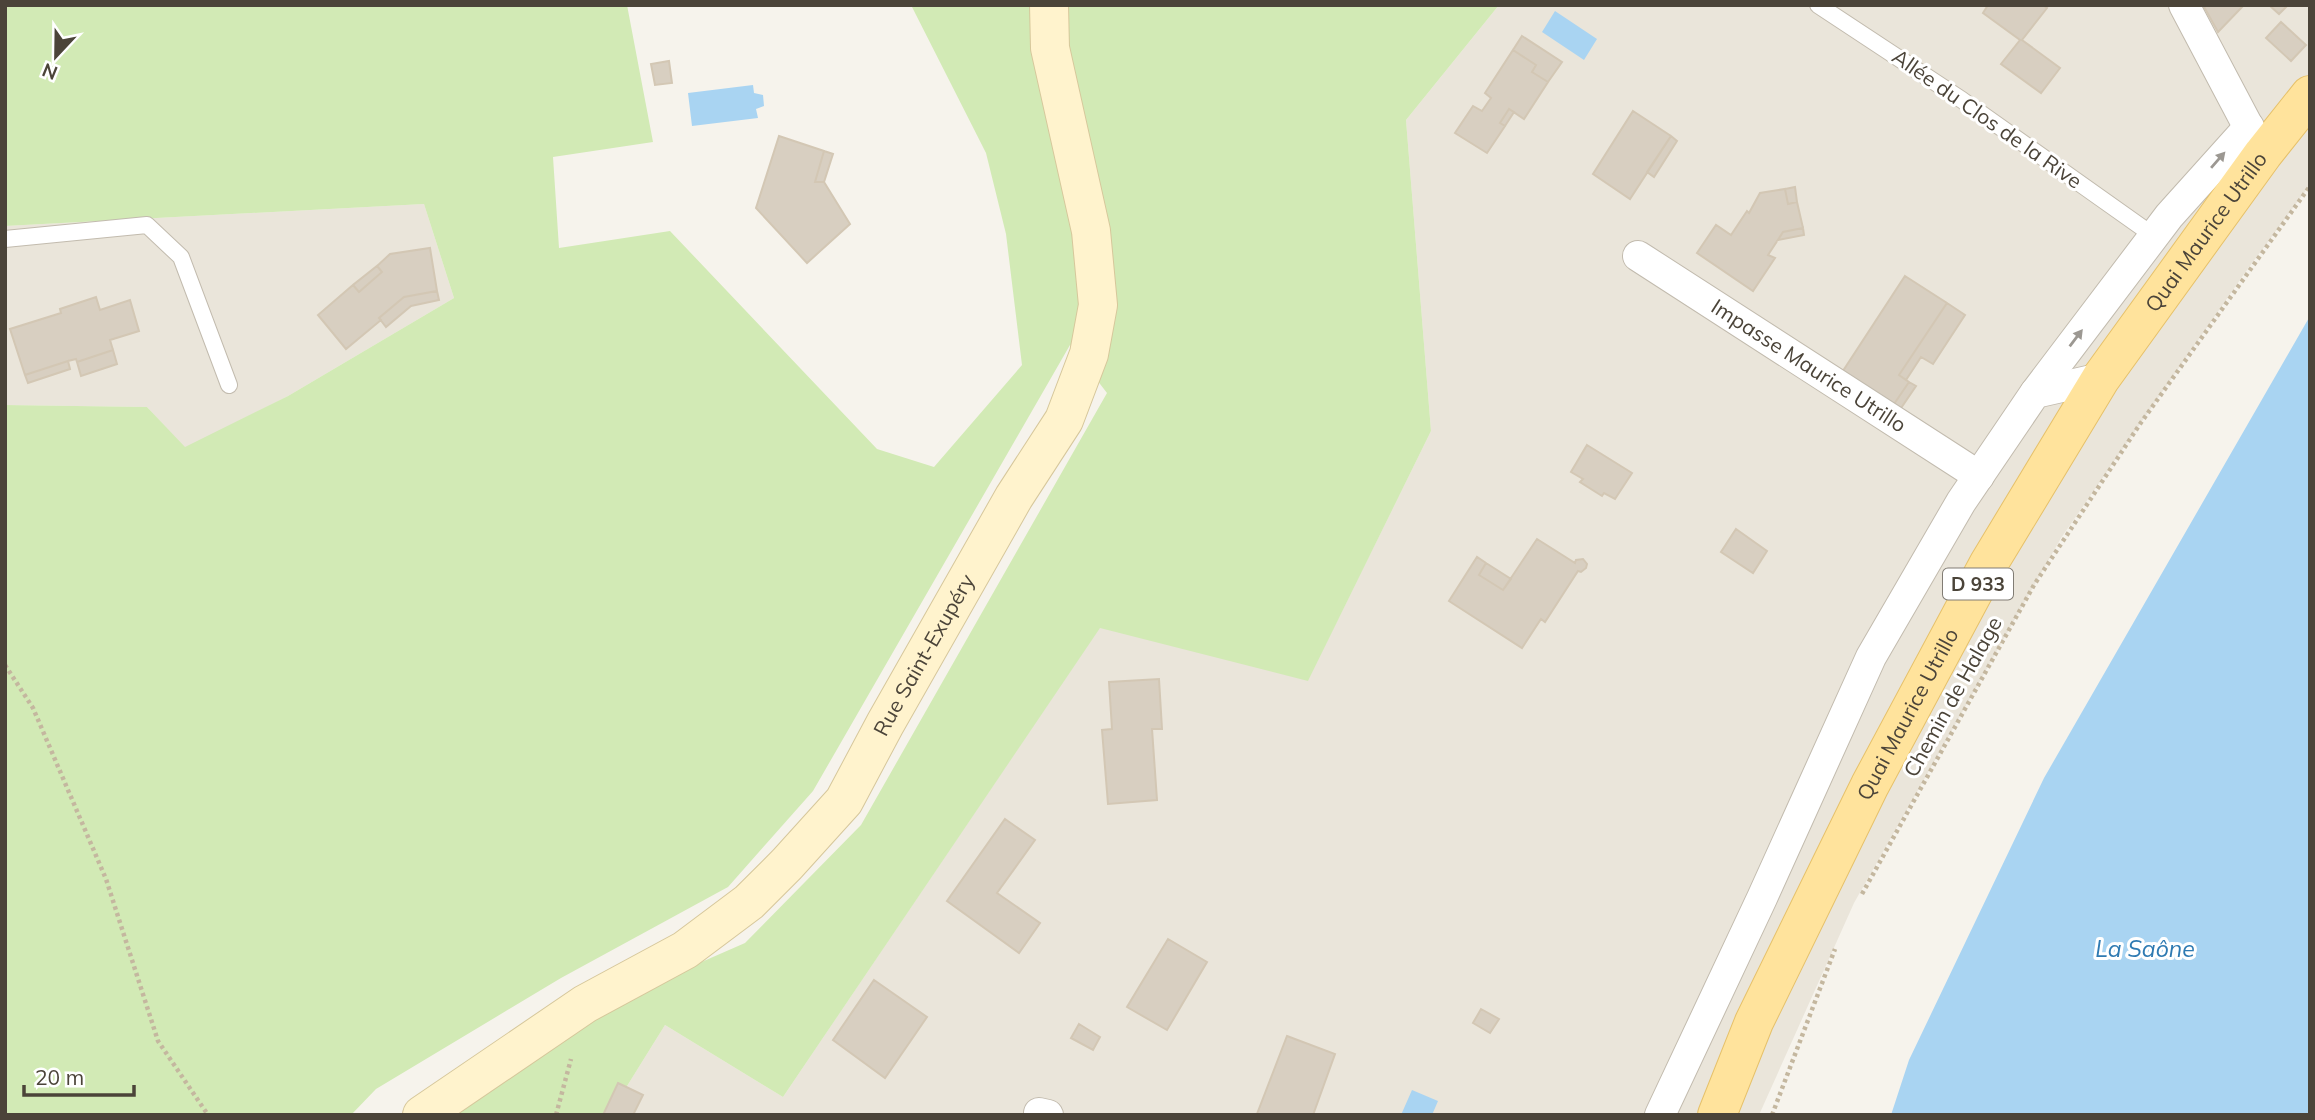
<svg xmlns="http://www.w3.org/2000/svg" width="2315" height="1120" viewBox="0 0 2315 1120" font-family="Mulish,sans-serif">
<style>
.residential{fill:#eae5da}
.green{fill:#d2eab5}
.water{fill:#a9d4f2}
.building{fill:#d8cfc1;stroke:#d3c7b4;stroke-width:2}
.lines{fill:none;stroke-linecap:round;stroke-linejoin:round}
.lane-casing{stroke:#c2bbae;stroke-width:18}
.street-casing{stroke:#c2bbae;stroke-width:32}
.secondary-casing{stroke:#d6c79b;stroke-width:40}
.primary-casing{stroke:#e6c16a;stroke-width:40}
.path{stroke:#c4b79f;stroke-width:4.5;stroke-dasharray:3.5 3.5;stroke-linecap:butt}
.lane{stroke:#fff;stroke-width:16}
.street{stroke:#fff;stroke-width:30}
.secondary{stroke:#fff3cd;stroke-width:38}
.primary{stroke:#ffe39c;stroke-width:38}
.oneway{fill:#9c9892}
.labels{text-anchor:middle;stroke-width:6;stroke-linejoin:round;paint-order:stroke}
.shield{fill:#fff;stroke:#817c74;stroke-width:2}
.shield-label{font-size:19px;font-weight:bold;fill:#4b4439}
.street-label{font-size:21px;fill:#4b4439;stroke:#fff}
.water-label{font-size:23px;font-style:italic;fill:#2e7ab2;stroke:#fff}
</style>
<rect width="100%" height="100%" fill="#f6f3ec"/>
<path class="residential" d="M 1499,5 L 2310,5 L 2310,185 L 2244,274 L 2061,538 L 1854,903 L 1759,1115 L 609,1115 L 665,1025 L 783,1097 L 1100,627 L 1308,680 L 1431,431 L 1406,120 Z
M 424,204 L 454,298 L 288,396 L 185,448 L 147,407 L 5,405 L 5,226 Z"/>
<path class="green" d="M 5,5 L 627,5 L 653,142 L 553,157 L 559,248 L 670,231 L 877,449 L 934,467 L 1022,365 L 1006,234 L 986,153 L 911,5 L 1499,5 L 1406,120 L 1431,431 L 1308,681 L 1100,628 L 783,1097 L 665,1025 L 609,1115 L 428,1115 L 571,1019 L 745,943 L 861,825 L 1107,393 L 1070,345 L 813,791 L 728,887 L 561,978 L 376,1089 L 351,1115 L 5,1115 L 5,405 L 147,407 L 185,447 L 288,396 L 454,298 L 424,204 L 5,226 Z"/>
<path class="water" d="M 1555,11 L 1597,39 L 1584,60 L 1542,32 Z
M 753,85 L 754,93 L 763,95 L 764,106 L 756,109 L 758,118 L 692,126 L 688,93 Z
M 2310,316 L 2310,1115 L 1891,1115 L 1909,1060 L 2044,778 Z
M 1412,1090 L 1438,1101 L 1432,1115 L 1401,1115 Z"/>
<path class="building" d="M 1988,5 L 2043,5 L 2047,8 L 2022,40 L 2060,68 L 2041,93 L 2001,64 L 2020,40 L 1983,13 Z
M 2203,5 L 2244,5 L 2218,32 Z
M 2269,5 L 2288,5 L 2279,14 Z
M 2281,22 L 2306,45 L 2291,61 L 2266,38 Z
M 1522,36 L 1562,62 L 1548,82 L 1532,72 L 1536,65 L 1513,50 Z
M 1513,50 L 1536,65 L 1532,72 L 1548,82 L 1524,119 L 1509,109 L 1500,123 L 1505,126 L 1487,153 L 1455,133 L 1473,106 L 1482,111 L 1491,98 L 1485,93 Z
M 669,61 L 672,83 L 655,85 L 651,64 Z
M 1509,109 L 1514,112 L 1505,126 L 1500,123 Z
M 1633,111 L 1671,136 L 1630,199 L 1593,174 Z
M 779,136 L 824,151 L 815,182 L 824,182 L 850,224 L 807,263 L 756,208 Z
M 1671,136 L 1677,141 L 1654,177 L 1647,172 Z
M 824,151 L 833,154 L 824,182 L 815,182 Z
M 1795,187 L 1797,202 L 1788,204 L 1785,189 Z
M 1785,189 L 1788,204 L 1797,202 L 1803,228 L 1783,232 L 1768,255 L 1775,258 L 1753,291 L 1697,253 L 1716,225 L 1731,235 L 1747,211 L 1749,213 L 1760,193 Z
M 1803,228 L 1804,235 L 1778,240 L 1783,232 Z
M 430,248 L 437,291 L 404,297 L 379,318 L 381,320 L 346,349 L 318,315 L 353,285 L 359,292 L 382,272 L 377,266 L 390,254 Z
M 377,266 L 382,272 L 359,292 L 353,285 Z
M 1905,276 L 1947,303 L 1899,375 L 1909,382 L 1890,410 L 1839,377 Z
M 437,291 L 439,300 L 411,306 L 386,327 L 379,318 L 404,297 Z
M 96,297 L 100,310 L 130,300 L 139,331 L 110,340 L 113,350 L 77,362 L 76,359 L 68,361 L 25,375 L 10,329 L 61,313 L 60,309 Z
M 1947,303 L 1965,315 L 1933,364 L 1921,357 L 1906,380 L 1899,375 Z
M 113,350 L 117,364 L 81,376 L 77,362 Z
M 68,361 L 70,369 L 28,383 L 25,375 Z
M 1909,382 L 1916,386 L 1897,414 L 1890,410 Z
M 1587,445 L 1632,473 L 1615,499 L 1604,493 L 1602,496 L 1580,482 L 1583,479 L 1571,472 Z
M 1736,529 L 1767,551 L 1753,573 L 1721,552 Z
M 1537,539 L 1575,563 L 1576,560 L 1583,559 L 1587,564 L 1586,568 L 1581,572 L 1578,571 L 1545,622 L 1541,619 L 1522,648 L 1449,601 L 1477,557 L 1486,563 L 1479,575 L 1503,590 Z
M 1486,563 L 1511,579 L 1503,590 L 1479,575 Z
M 1159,679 L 1162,729 L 1152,729 L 1157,800 L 1108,804 L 1102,730 L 1112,729 L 1109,682 Z
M 1005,819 L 1035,840 L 997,893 L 1040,923 L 1019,953 L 947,901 Z
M 1168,939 L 1207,962 L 1167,1030 L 1127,1007 Z
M 874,980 L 927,1017 L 885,1078 L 833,1040 Z
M 1481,1009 L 1499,1019 L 1490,1033 L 1473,1023 Z
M 1079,1024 L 1100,1037 L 1093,1050 L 1071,1038 Z
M 1287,1036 L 1335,1054 L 1313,1115 L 1259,1115 L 1257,1114 Z
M 618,1083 L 643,1095 L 633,1115 L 603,1115 Z"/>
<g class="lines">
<g class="lane-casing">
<path id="lane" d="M 1818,5 L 1962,100 L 2154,236
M 5,239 L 147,225 L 181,257 L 229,385"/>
</g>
<g class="street-casing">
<g id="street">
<path d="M 2184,5 L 2258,145"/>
<path id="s1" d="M 1638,256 L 1979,476"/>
<path d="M 2035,393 L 2169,216 L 2249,127"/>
<path d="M 1039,1113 L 1048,1115"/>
<path d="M 1660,1115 L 1762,898 L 1871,657 L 1961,502 L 2035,393 L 2101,378"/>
</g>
</g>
<g class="secondary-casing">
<g id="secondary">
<path id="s2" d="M 422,1115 L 585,1004 L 685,950 L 749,902 L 787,864 L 844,801 L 885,724 L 1014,497 L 1064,420 L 1089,354 L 1098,305 L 1091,231 L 1050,48 L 1049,5"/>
</g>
</g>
<g class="primary-casing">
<g id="primary">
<path id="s3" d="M 1717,1115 L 1754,1022 L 1870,785 L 1989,563 L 2101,378 L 2263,154 L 2310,95"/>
</g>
</g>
<path class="path" d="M 5,665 L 33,708 L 106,879 L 158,1041 L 208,1115
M 1862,894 L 2034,585 L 2140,424 L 2310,186
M 556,1115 L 571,1059
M 1772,1115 L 1835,949"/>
<use href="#lane" class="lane"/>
<use href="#street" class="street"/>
<use href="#secondary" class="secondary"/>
<use href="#primary" class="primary"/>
</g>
<defs><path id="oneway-solid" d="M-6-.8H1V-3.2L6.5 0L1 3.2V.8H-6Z" transform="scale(1.75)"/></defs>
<g class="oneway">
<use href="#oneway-solid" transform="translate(2218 160) rotate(-49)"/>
<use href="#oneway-solid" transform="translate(2076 338) rotate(-53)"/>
</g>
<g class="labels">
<rect class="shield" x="1943" y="568.5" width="70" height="31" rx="5"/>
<g class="shield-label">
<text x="1978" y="591">D 933</text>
</g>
<g class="street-label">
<text transform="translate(1987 119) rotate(35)" y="7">Allée du Clos de la Rive</text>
<text dy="7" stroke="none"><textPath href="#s3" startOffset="1012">Quai Maurice Utrillo</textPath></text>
<text dy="7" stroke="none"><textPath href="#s1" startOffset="203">Impasse Maurice Utrillo</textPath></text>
<text dy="7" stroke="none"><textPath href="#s2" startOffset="696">Rue Saint-Exupéry</textPath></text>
<text transform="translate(1953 697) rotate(-61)" y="7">Chemin de Halage</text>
<text dy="7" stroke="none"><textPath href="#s3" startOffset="444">Quai Maurice Utrillo</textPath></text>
</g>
<g class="water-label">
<text x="2145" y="957">La Saône</text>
</g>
</g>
<rect width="2315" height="1120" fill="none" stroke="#4b4439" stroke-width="14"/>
<g transform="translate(56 56) rotate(202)" stroke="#ffffff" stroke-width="5" paint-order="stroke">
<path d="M0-5L12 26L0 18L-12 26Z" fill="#4b4439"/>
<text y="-10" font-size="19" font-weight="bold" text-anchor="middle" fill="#4b4439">N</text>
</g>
<path d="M24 1085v10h110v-10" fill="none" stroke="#4b4439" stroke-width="3.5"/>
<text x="35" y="1085" font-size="21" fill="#4b4439" stroke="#ffffff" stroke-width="5" paint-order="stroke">20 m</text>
</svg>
